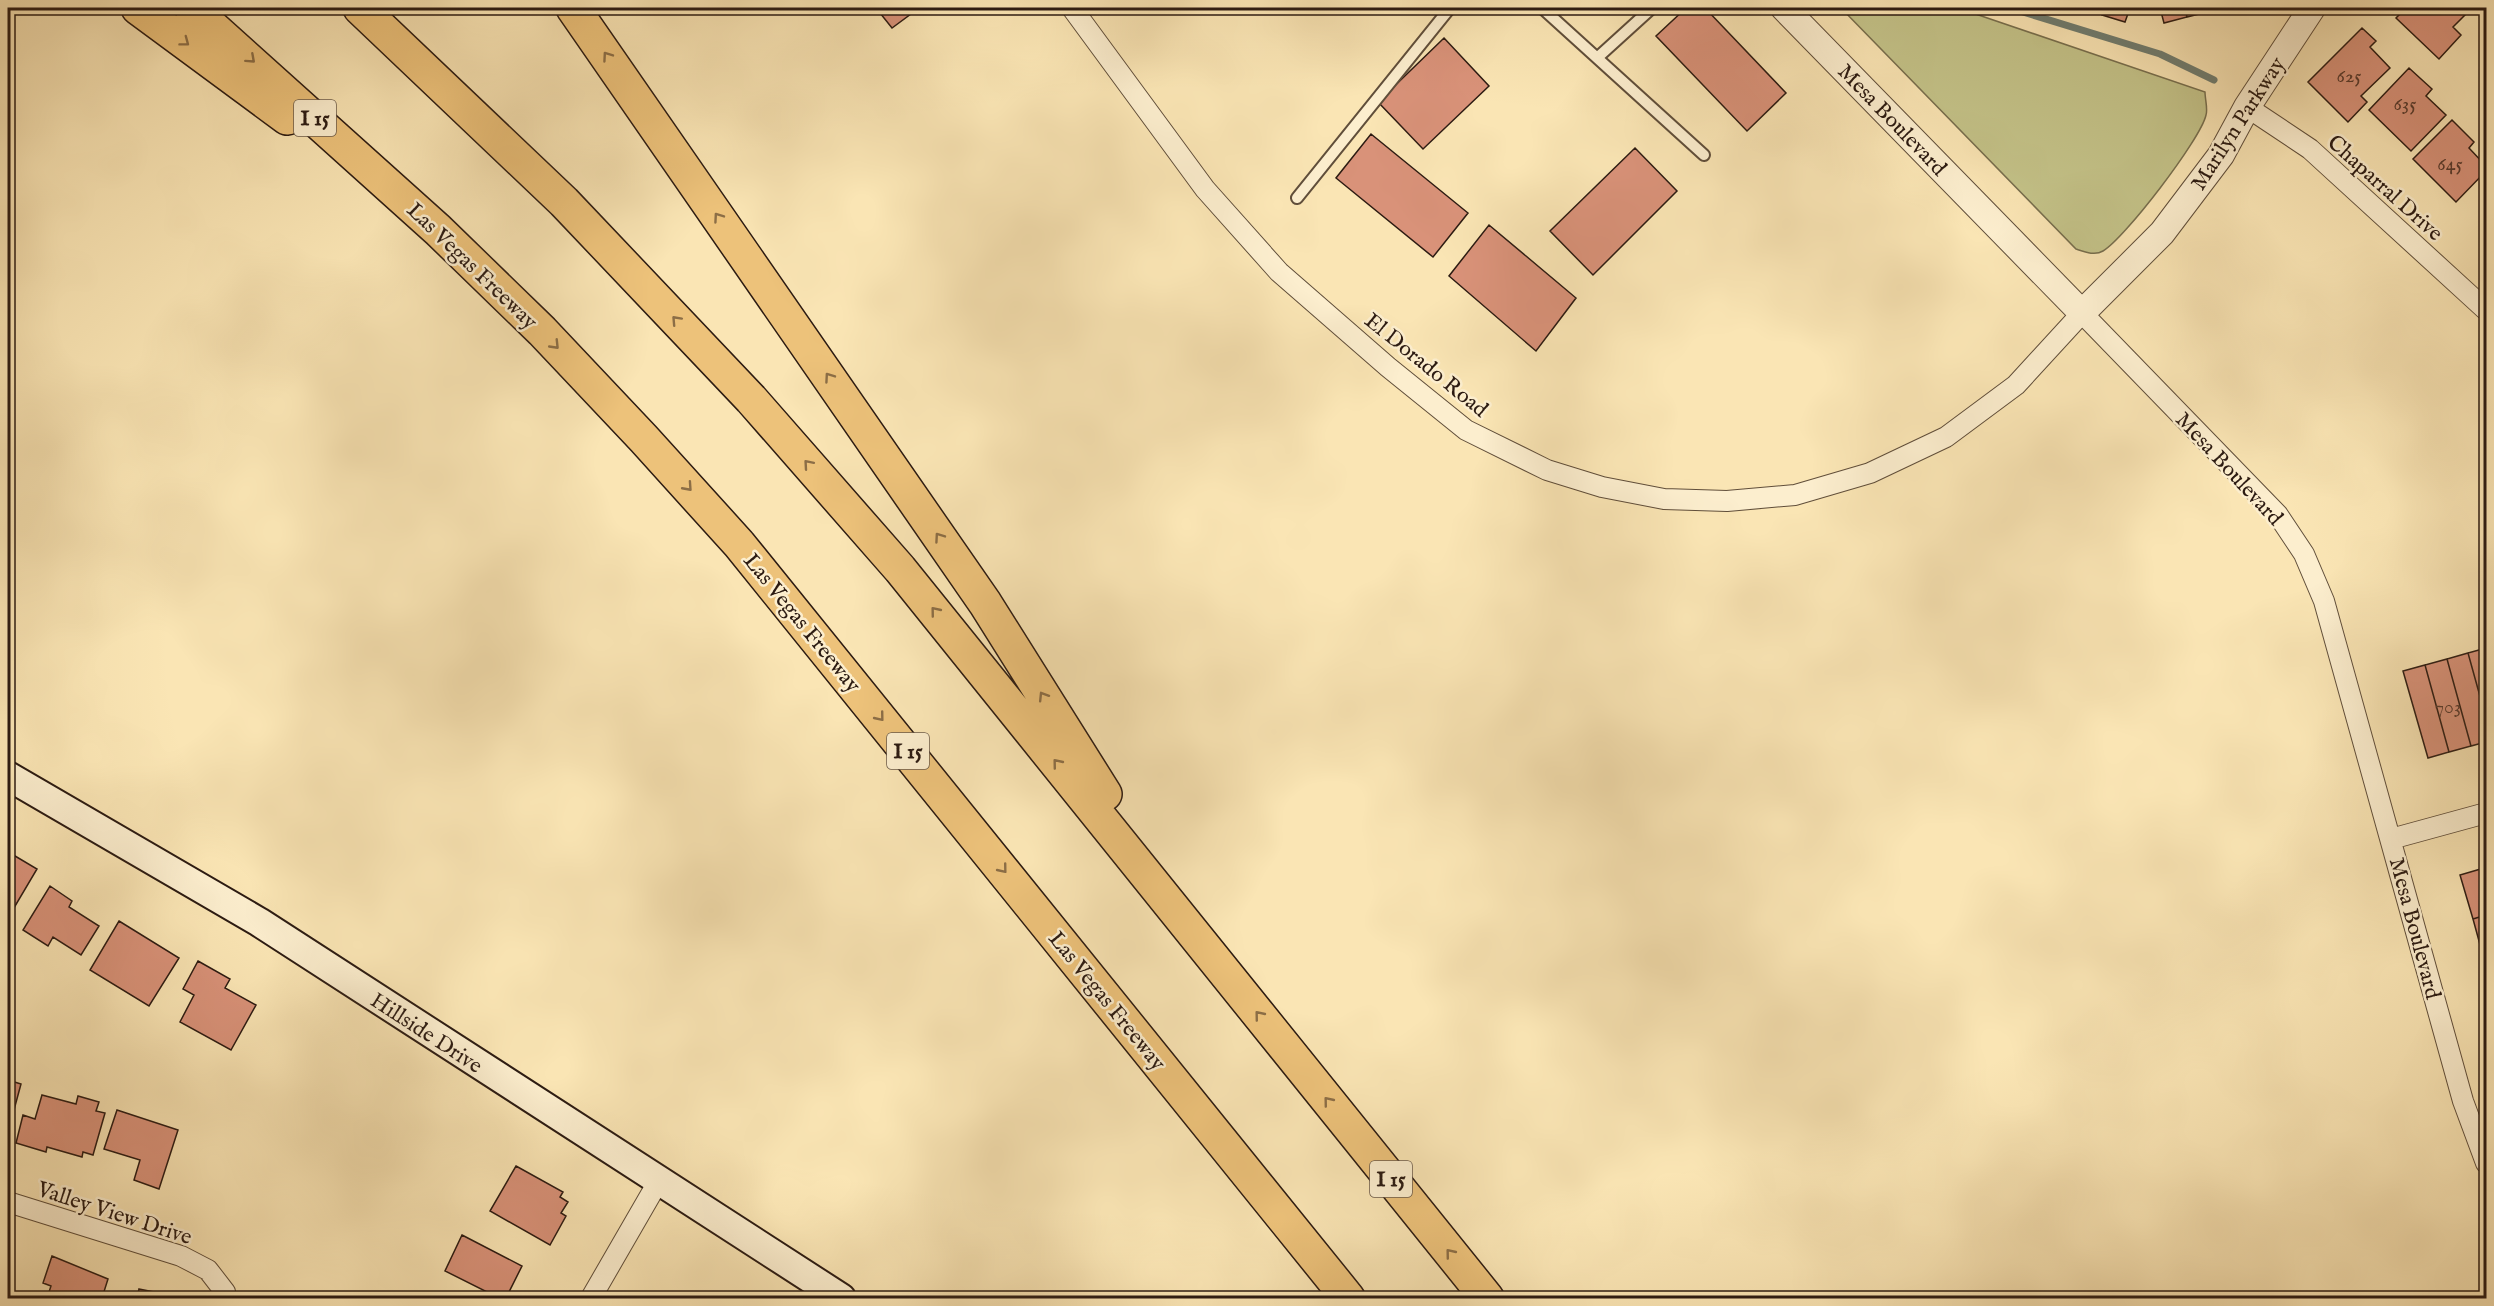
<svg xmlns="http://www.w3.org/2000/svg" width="2494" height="1306" viewBox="0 0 2494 1306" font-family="'IM FELL English',serif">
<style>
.green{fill:#c4c389;stroke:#786f4e;stroke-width:1.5}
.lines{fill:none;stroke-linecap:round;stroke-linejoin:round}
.stream{stroke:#707d70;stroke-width:7}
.building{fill:#d99279;stroke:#2c1b12;stroke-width:1.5}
.service-casing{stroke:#604e3a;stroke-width:14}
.minor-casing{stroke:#604e3a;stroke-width:22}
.tertiary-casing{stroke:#604e3a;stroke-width:28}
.secondary-casing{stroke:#2c1b12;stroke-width:32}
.motorway-casing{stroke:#2c1b12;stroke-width:36}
.service{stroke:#fceece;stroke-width:10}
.minor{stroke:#fceece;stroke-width:20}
.tertiary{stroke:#fceece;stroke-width:26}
.secondary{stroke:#fceece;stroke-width:28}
.motorway{stroke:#edc27a;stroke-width:33}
.oneway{stroke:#8c6e46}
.labels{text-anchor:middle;stroke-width:5;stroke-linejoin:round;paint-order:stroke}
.number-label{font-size:20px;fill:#57392c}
.shield{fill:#fceece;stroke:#6a5a4a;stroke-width:1.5}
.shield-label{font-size:21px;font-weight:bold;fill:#2c1b12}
.street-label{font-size:22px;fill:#2c1b12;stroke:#fceece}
</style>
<rect width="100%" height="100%" fill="#fae5b4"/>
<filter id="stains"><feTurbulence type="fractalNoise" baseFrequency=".00333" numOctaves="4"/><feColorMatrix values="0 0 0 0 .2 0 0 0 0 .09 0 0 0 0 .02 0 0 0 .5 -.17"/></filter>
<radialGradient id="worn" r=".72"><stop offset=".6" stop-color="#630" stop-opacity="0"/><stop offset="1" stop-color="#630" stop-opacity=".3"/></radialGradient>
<path class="green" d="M 1841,8 L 1958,8 L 2205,92 C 2205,99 2208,109 2206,115 C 2201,139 2124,239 2103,251 C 2095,256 2085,252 2076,249 Z"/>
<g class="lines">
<path class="stream" d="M 2010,8 L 2160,54 L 2214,80"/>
</g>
<path class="building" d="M 876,8 L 919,8 L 892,28 Z
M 1686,8 L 1705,8 L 1786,93 L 1747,131 L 1656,36 Z
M 2105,8 L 2130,8 L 2125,22 L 2102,15 Z
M 2160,8 L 2185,8 L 2187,17 L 2164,23 Z
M 2185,8 L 2210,8 L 2211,11 L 2187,17 Z
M 2406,8 L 2472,8 L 2453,27 L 2461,35 L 2439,59 L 2396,18 Z
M 2362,28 L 2376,41 L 2370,47 L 2390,68 L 2361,96 L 2367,102 L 2348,122 L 2308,82 Z
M 1444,38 L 1489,86 L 1423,149 L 1378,102 Z
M 2409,68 L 2432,89 L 2426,96 L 2446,115 L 2411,151 L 2369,110 Z
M 2452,120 L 2474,142 L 2469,148 L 2486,166 L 2486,171 L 2456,202 L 2413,159 Z
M 1371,134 L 1468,213 L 1433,257 L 1336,178 Z
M 1635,148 L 1677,191 L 1593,275 L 1550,231 Z
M 1489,225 L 1576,298 L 1536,351 L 1449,276 Z
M 2486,648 L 2486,718 L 2468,653 Z
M 2468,653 L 2486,718 L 2486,742 L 2471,746 L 2447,659 Z
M 2447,659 L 2471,746 L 2449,752 L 2425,665 Z
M 2425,665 L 2449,752 L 2428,758 L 2403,671 Z
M 10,853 L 37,869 L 8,918 L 8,858 Z
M 2484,868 L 2486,878 L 2486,915 L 2473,919 L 2460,875 Z
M 50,886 L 72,901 L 69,907 L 99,926 L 81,955 L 53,937 L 48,946 L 23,930 Z
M 2486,915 L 2486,963 L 2485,963 L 2473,919 Z
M 119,921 L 179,958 L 149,1006 L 90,970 Z
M 198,961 L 230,979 L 225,988 L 256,1005 L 231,1050 L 180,1022 L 194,995 L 183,989 Z
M 8,1080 L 21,1084 L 8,1132 Z
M 42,1095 L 76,1104 L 78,1096 L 99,1102 L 96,1111 L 105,1113 L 93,1155 L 83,1152 L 82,1157 L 47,1147 L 46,1152 L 16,1143 L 23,1115 L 35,1119 Z
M 117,1110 L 178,1130 L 159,1189 L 134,1180 L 140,1160 L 104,1149 Z
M 516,1166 L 563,1192 L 560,1197 L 568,1202 L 561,1213 L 566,1216 L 550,1245 L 490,1211 Z
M 462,1235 L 522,1266 L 506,1298 L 499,1298 L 445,1271 Z
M 52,1256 L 108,1279 L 102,1298 L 47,1298 L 51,1286 L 43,1283 Z
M 139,1289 L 175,1296 L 175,1298 L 137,1298 Z"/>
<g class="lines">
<g class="service-casing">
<path id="service" d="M 1542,8 L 1704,155
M 1597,58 L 1652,8
M 1297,198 L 1450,8"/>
</g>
<g class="minor-casing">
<path id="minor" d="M 1072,8 L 1205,189 L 1279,272 L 1388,367 L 1466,430 L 1547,470 L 1602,487 L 1664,499 L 1727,501 L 1795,495 L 1870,473 L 1946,437 L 2016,385 L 2082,313 L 2278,515 L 2304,554 L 2324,601 L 2463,1101 L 2486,1163
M 2247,107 L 2310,149 L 2486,310
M 2391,839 L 2486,813
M 8,1202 L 181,1256 L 208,1270 L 225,1292 L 226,1298
M 591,1298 L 658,1182"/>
</g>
<g class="tertiary-casing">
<path id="tertiary" d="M 1784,8 L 2082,313 L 2162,233 L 2221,155 L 2247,107 L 2312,8"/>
</g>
<g class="secondary-casing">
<path id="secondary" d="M 8,776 L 259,922 L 841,1298"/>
</g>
<g class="motorway-casing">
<path id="motorway" d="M 138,8 L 287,118
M 191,8 L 438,230 L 542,331 L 644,439 L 739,544 L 1348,1298
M 360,8 L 564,202 L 751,399 L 900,569 L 1487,1298
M 573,8 L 985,603 L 1105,794"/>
</g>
<use href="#service" class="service"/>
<use href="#minor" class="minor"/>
<use href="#tertiary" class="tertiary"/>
<use href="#secondary" class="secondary"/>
<use href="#motorway" class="motorway"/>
</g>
<defs><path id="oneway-chevron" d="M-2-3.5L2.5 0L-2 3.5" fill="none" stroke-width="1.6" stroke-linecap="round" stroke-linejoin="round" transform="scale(1.5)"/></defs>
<g class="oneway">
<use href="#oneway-chevron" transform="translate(185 42) rotate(37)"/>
<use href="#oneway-chevron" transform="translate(607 56) rotate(-125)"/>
<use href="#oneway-chevron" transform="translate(251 59) rotate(42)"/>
<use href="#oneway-chevron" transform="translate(718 217) rotate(-125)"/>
<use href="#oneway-chevron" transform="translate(676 320) rotate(-133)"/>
<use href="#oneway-chevron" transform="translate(555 345) rotate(46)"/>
<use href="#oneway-chevron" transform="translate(829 377) rotate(-125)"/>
<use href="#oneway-chevron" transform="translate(808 464) rotate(-131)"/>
<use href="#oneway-chevron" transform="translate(688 487) rotate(48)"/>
<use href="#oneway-chevron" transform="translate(939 537) rotate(-125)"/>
<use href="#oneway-chevron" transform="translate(935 611) rotate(-129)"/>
<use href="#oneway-chevron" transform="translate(1043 696) rotate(-122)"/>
<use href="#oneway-chevron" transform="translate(880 717) rotate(51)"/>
<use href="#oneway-chevron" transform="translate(1057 763) rotate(-129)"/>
<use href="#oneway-chevron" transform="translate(1003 869) rotate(51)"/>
<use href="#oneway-chevron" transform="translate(1259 1015) rotate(-129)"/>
<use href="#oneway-chevron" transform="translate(1328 1101) rotate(-129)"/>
<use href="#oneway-chevron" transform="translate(1450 1253) rotate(-129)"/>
</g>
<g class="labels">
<g class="number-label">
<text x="2349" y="82">625</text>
<text x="2405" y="110">635</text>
<text x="2450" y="170">645</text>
<text x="2448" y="713">703</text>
</g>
<g class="shield">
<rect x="294" y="100" width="42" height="36" rx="4.5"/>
<rect x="887" y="733" width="42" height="36" rx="4.5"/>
<rect x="1370" y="1161" width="42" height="36" rx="4.5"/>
</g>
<g class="shield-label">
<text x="315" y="125">I 15</text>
<text x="908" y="758">I 15</text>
<text x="1391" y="1186">I 15</text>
</g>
<g class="street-label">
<text transform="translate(1893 119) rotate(46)" y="8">Mesa Boulevard</text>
<text transform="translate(2237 123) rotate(-57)" y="8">Marilyn Parkway</text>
<text transform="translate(2386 187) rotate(42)" y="8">Chaparral Drive</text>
<text transform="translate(473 265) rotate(44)" y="8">Las Vegas Freeway</text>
<text transform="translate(1427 364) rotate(39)" y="8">El Dorado Road</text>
<text transform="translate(2230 468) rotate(47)" y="8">Mesa Boulevard</text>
<text transform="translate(803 622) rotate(51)" y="8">Las Vegas Freeway</text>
<text transform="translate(2416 928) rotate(75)" y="8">Mesa Boulevard</text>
<text transform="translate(1108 1000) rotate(51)" y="8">Las Vegas Freeway</text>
<text transform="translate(427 1032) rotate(33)" y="8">Hillside Drive</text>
<text transform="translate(115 1212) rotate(18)" y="8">Valley View Drive</text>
</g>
</g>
<rect width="2494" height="1306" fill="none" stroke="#fae5b4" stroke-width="30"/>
<rect x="9" y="9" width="2476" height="1288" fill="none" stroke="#2c1b12" stroke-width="3"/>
<rect x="15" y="15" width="2464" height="1276" fill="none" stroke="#2c1b12" stroke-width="1.5"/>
<rect width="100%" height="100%" filter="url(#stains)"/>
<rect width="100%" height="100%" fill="url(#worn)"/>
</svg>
